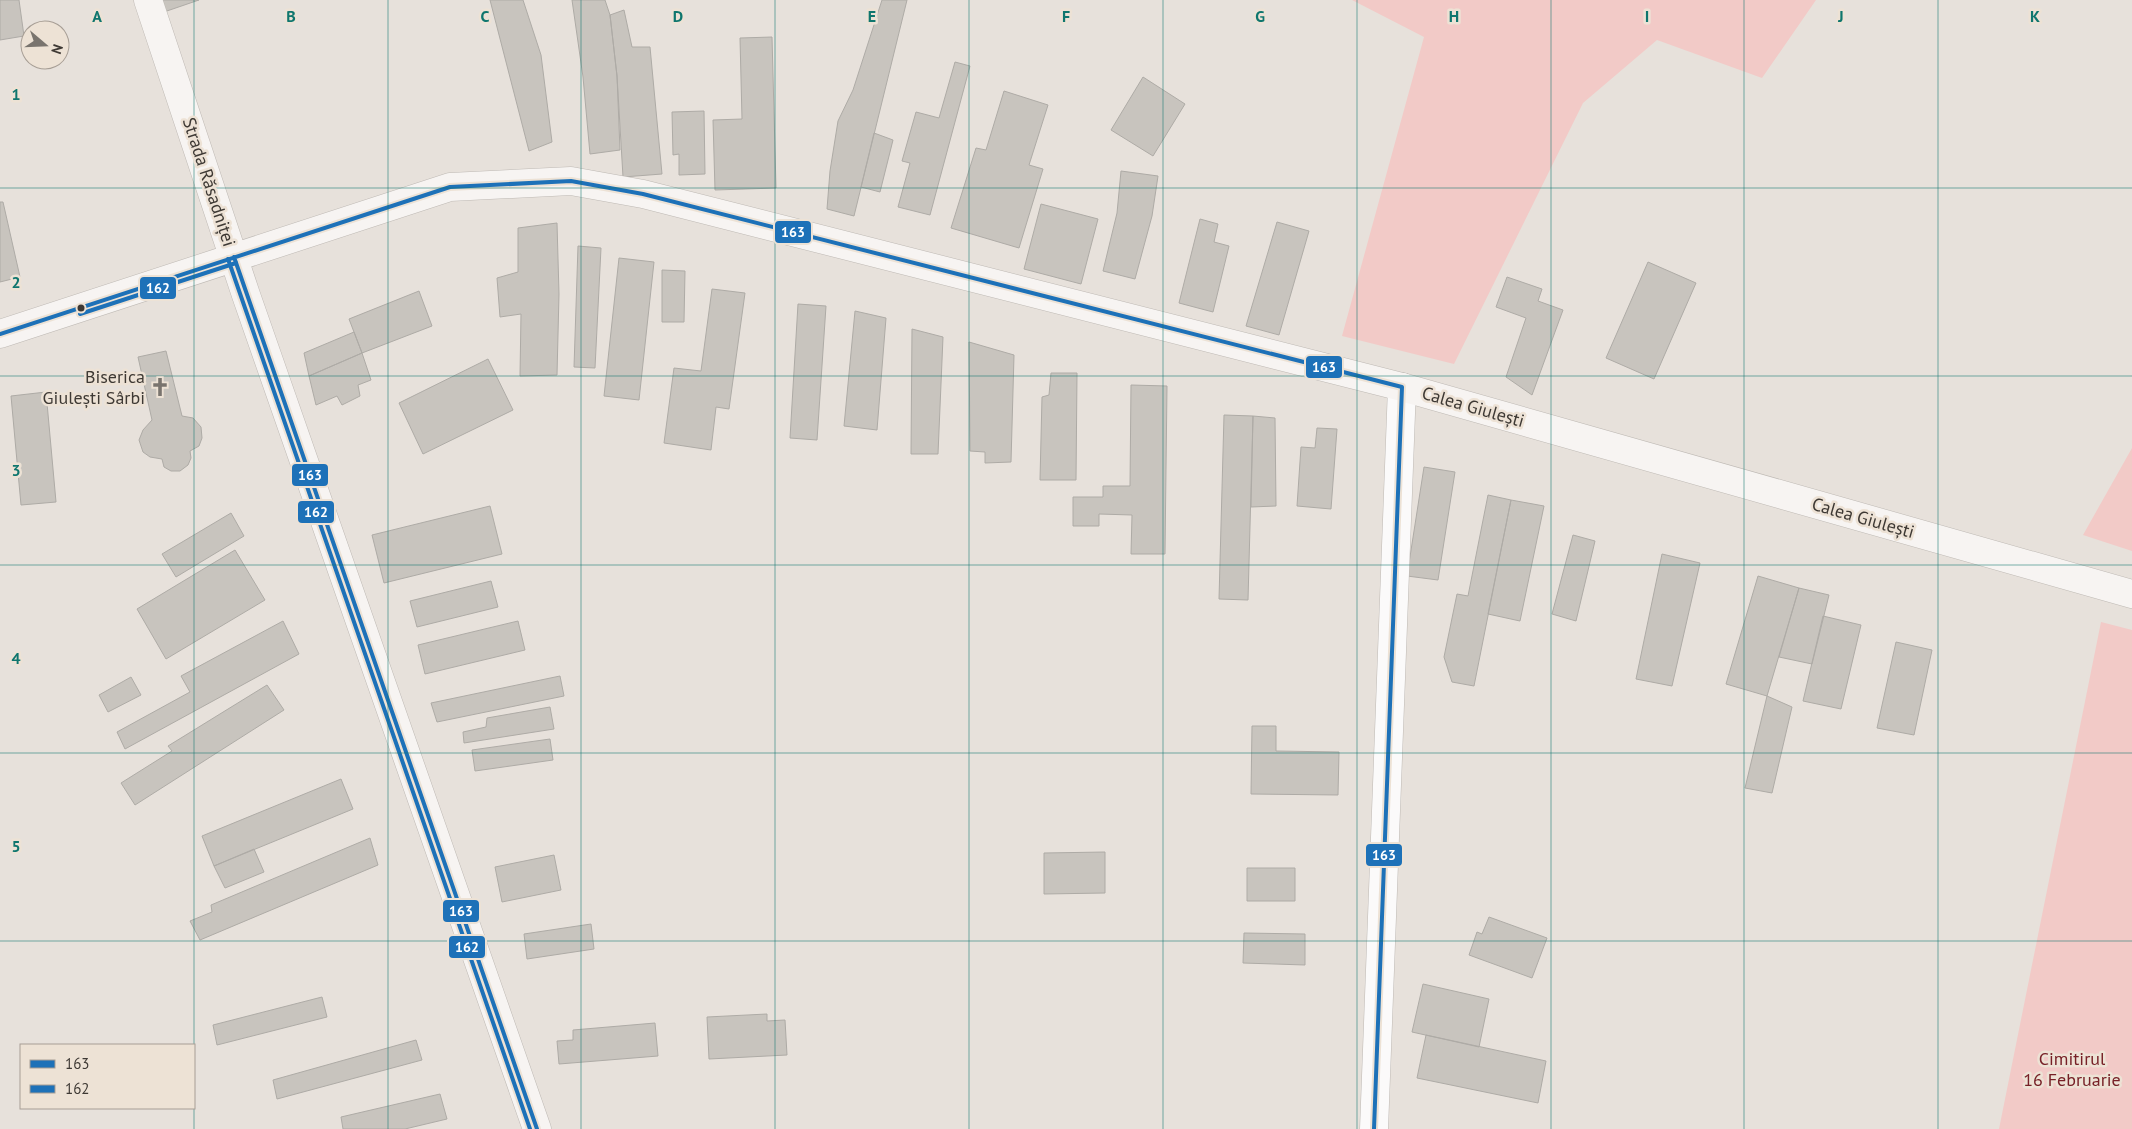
<svg xmlns="http://www.w3.org/2000/svg" width="2132" height="1129" viewBox="0 0 2132 1129" font-family="'PT Sans',sans-serif">
<style>
.green{fill:#f2cac7}
.building{fill:#c8c4be;stroke:#aeaba6}
.lines{fill:none;stroke-linecap:round;stroke-linejoin:round}
.street-casing{stroke:#beb9b4;stroke-width:29}
.secondary-casing{stroke:#beb9b4;stroke-width:29}
.street{stroke:#fbfafa;stroke-width:28}
.secondary{stroke:#f7f4f2;stroke-width:28}
.bus-1-casing{stroke:#ede2d5;stroke-width:8}
.bus-2-casing{stroke:#ede2d5;stroke-width:8}
.bus-1{stroke:#1d71b8;stroke-width:4}
.bus-2{stroke:#1d71b8;stroke-width:4}
.grid{fill:none;stroke:#0f766e;stroke-width:1;stroke-opacity:0.55}
.bus-dot{fill:#3e3934;stroke:#ede2d5;stroke-width:2}
.labels{text-anchor:middle;stroke-width:5;stroke-linejoin:round;paint-order:stroke}
.street-label{font-size:18px;fill:#3e3934;stroke:#ede2d5}
.poi-label{font-size:18px;fill:#3e3934;stroke:#ede2d5;text-anchor:end}
.park-label{font-size:18px;fill:#772127;stroke:#ede2d5}
.grid-label{font-size:16px;text-anchor:middle;font-weight:bold;fill:#0f766e;stroke:#ede2d5;stroke-width:5;stroke-linejoin:round;paint-order:stroke}
.line-badge{stroke:#ede2d5;stroke-width:2}
.badge-label{font-size:14px;text-anchor:middle;font-weight:bold;fill:#fff}
</style>
<rect width="100%" height="100%" fill="#e7e1db"/>
<path class="green" d="M 1352,0 L 1816,0 L 1762,78 L 1657,40 L 1583,103 L 1454,364 L 1342,336 L 1424,37 Z
M 2132,448 L 2132,551 L 2083,535 Z
M 2101,622 L 2132,630 L 2132,1129 L 1999,1129 Z"/>
<path class="building" d="M 0,0 L 19,0 L 24,36 L 0,40 Z
M 157,0 L 199,0 L 161,13 Z
M 490,0 L 523,0 L 541,55 L 552,142 L 529,151 Z
M 572,0 L 605,0 L 610,15 L 617,76 L 620,150 L 590,154 L 583,77 Z
M 882,0 L 907,0 L 854,216 L 827,209 L 830,171 L 838,121 L 853,90 Z
M 624,10 L 632,47 L 650,47 L 662,174 L 623,177 L 617,76 L 610,15 Z
M 772,37 L 776,188 L 715,190 L 713,120 L 742,119 L 740,38 Z
M 955,62 L 970,66 L 930,215 L 898,207 L 910,163 L 902,161 L 916,112 L 939,118 Z
M 1143,77 L 1185,104 L 1153,156 L 1111,130 Z
M 1004,91 L 1048,105 L 1029,165 L 1043,169 L 1019,248 L 951,228 L 976,148 L 986,150 Z
M 704,111 L 705,174 L 679,175 L 679,154 L 673,155 L 672,112 Z
M 874,133 L 893,140 L 880,192 L 861,187 Z
M 1121,171 L 1158,176 L 1152,216 L 1135,279 L 1103,271 L 1117,213 Z
M 0,202 L 3,202 L 20,277 L 0,282 Z
M 1041,204 L 1098,219 L 1081,284 L 1024,269 Z
M 1200,219 L 1218,224 L 1214,242 L 1229,246 L 1213,312 L 1179,303 Z
M 1277,222 L 1309,231 L 1279,335 L 1246,326 Z
M 557,223 L 559,294 L 557,375 L 520,376 L 521,314 L 500,317 L 497,278 L 518,272 L 518,228 Z
M 578,246 L 601,248 L 595,368 L 574,367 Z
M 619,258 L 654,262 L 639,400 L 604,396 Z
M 1648,262 L 1696,283 L 1654,379 L 1606,358 Z
M 662,270 L 685,271 L 684,322 L 662,322 Z
M 1507,277 L 1542,289 L 1538,301 L 1563,310 L 1532,395 L 1506,377 L 1526,318 L 1496,307 Z
M 712,289 L 745,293 L 729,409 L 716,407 L 711,450 L 664,443 L 674,368 L 701,371 Z
M 419,291 L 432,326 L 362,353 L 349,319 Z
M 798,304 L 826,306 L 817,440 L 790,438 Z
M 855,311 L 886,318 L 877,430 L 844,426 Z
M 912,329 L 943,337 L 938,454 L 911,454 Z
M 354,332 L 362,353 L 309,376 L 304,353 Z
M 969,342 L 1014,355 L 1011,462 L 985,463 L 985,452 L 970,451 Z
M 166,351 L 182,416 L 193,418 L 201,427 L 202,438 L 199,446 L 190,451 L 191,458 L 188,465 L 180,471 L 171,471 L 164,467 L 162,459 L 150,457 L 143,452 L 139,440 L 143,430 L 152,420 L 138,357 Z
M 362,353 L 371,380 L 358,385 L 360,396 L 342,405 L 337,396 L 316,405 L 309,376 Z
M 488,359 L 513,410 L 423,454 L 399,403 Z
M 1051,373 L 1077,373 L 1076,480 L 1040,480 L 1042,397 L 1049,395 Z
M 1131,385 L 1167,386 L 1165,554 L 1131,554 L 1132,515 L 1099,514 L 1099,526 L 1073,526 L 1073,497 L 1103,497 L 1103,486 L 1130,486 Z
M 46,392 L 56,502 L 21,505 L 11,396 Z
M 1224,415 L 1253,416 L 1248,600 L 1219,599 Z
M 1253,416 L 1275,418 L 1276,506 L 1251,507 Z
M 1317,428 L 1337,429 L 1331,509 L 1297,506 L 1301,447 L 1315,448 Z
M 1424,467 L 1455,472 L 1438,580 L 1407,576 Z
M 1488,495 L 1511,500 L 1474,686 L 1452,682 L 1444,657 L 1457,594 L 1468,596 Z
M 1511,500 L 1544,506 L 1520,621 L 1488,614 Z
M 490,506 L 502,554 L 384,583 L 372,535 Z
M 231,513 L 244,536 L 176,577 L 162,554 Z
M 1573,535 L 1595,541 L 1576,621 L 1552,614 Z
M 235,550 L 265,600 L 166,659 L 137,609 Z
M 1662,554 L 1700,563 L 1672,686 L 1636,679 Z
M 1758,576 L 1799,588 L 1767,696 L 1726,684 Z
M 491,581 L 498,607 L 417,627 L 410,601 Z
M 1799,588 L 1829,595 L 1812,664 L 1779,657 Z
M 1823,616 L 1861,625 L 1841,709 L 1803,701 Z
M 283,621 L 299,654 L 125,749 L 117,732 L 190,692 L 181,676 Z
M 518,621 L 525,650 L 425,674 L 418,645 Z
M 1896,642 L 1932,650 L 1914,735 L 1877,728 Z
M 560,676 L 564,696 L 437,722 L 431,703 Z
M 131,677 L 141,695 L 108,712 L 99,695 Z
M 267,685 L 284,710 L 135,805 L 121,783 L 172,751 L 168,746 Z
M 1767,696 L 1792,707 L 1772,793 L 1745,788 Z
M 550,707 L 554,729 L 464,743 L 463,732 L 486,727 L 487,718 Z
M 1252,726 L 1276,726 L 1276,751 L 1339,752 L 1338,795 L 1251,794 Z
M 550,739 L 553,760 L 475,771 L 472,750 Z
M 341,779 L 353,809 L 214,866 L 202,836 Z
M 370,838 L 378,865 L 200,940 L 190,921 L 212,912 L 211,905 Z
M 254,849 L 264,872 L 225,888 L 214,866 Z
M 1105,852 L 1105,893 L 1044,894 L 1044,853 Z
M 554,855 L 561,890 L 502,902 L 495,867 Z
M 1247,868 L 1295,868 L 1295,901 L 1247,901 Z
M 1489,917 L 1547,938 L 1532,978 L 1469,955 L 1477,932 L 1482,934 Z
M 591,924 L 594,949 L 527,959 L 524,934 Z
M 1244,933 L 1305,934 L 1305,965 L 1243,963 Z
M 1423,984 L 1489,999 L 1479,1047 L 1412,1032 Z
M 322,997 L 327,1017 L 217,1045 L 213,1025 Z
M 767,1014 L 767,1021 L 785,1020 L 787,1055 L 709,1059 L 707,1017 Z
M 655,1023 L 658,1056 L 559,1064 L 557,1041 L 573,1040 L 573,1030 Z
M 1426,1035 L 1546,1061 L 1538,1103 L 1417,1078 Z
M 416,1040 L 422,1060 L 277,1099 L 273,1080 Z
M 440,1094 L 447,1119 L 405,1129 L 343,1129 L 341,1117 Z"/>
<g class="lines">
<g class="street-casing">
<path id="street" d="M 1374,1129 L 1402,387"/>
</g>
<g class="secondary-casing">
<path id="secondary" d="M 148,0 L 246,295 L 537,1129
M 0,334 L 450,187 L 571,181 L 643,194 L 1402,387 L 2132,594"/>
</g>
<use href="#street" class="street"/>
<use href="#secondary" class="secondary"/>
<g class="bus-1-casing">
<path id="bus-1" d="M 234,257 L 537,1129
M 0,334 L 450,187 L 571,181 L 643,194 L 1402,387 L 1374,1129"/>
</g>
<g class="bus-2-casing">
<path id="bus-2" d="M 228,259 L 530,1129
M 80,314 L 236,263"/>
</g>
<use href="#bus-1" class="bus-1"/>
<use href="#bus-2" class="bus-2"/>
</g>
<path class="grid" d="M 194,0 L 194,1129M 388,0 L 388,1129M 581,0 L 581,1129M 775,0 L 775,1129M 969,0 L 969,1129M 1163,0 L 1163,1129M 1357,0 L 1357,1129M 1551,0 L 1551,1129M 1744,0 L 1744,1129M 1938,0 L 1938,1129M 0,188 L 2132,188M 0,376 L 2132,376M 0,565 L 2132,565M 0,753 L 2132,753M 0,941 L 2132,941"/>
<defs>
<g id="church-bare" transform="scale(1.5)"><path d="M-1.2-6h2.4v3.5h3.3v2.4h-3.3V6h-2.4V-.1h-3.3v-2.4h3.3Z" fill="#79746e" stroke="#ede2d5" stroke-width="2.5" paint-order="stroke"/></g>
</defs>
<g fill-rule="evenodd">
<use href="#church-bare" x="160" y="387"/>
</g>
<circle class="bus-dot" cx="81" cy="308" r="4.5"/>
<g class="labels">
<g class="street-label">
<text transform="translate(209 182) rotate(72)" y="6">Strada Răsadniței</text>
<text transform="translate(1473 407) rotate(16)" y="6">Calea Giulești</text>
<text transform="translate(1863 518) rotate(16)" y="6">Calea Giulești</text>
</g>
<g class="poi-label">
<text x="145" y="383">Biserica<tspan x="145" dy="21">Giulești Sârbi</tspan></text>
</g>
<g class="park-label">
<text x="2072" y="1065">Cimitirul<tspan x="2072" dy="21">16 Februarie</tspan></text>
</g>
</g>
<g class="grid-label">
<text x="97" y="22">A</text>
<text x="291" y="22">B</text>
<text x="485" y="22">C</text>
<text x="678" y="22">D</text>
<text x="872" y="22">E</text>
<text x="1066" y="22">F</text>
<text x="1260" y="22">G</text>
<text x="1454" y="22">H</text>
<text x="1647" y="22">I</text>
<text x="1841" y="22">J</text>
<text x="2035" y="22">K</text>
<text x="16" y="100">1</text>
<text x="16" y="288">2</text>
<text x="16" y="476">3</text>
<text x="16" y="664">4</text>
<text x="16" y="852">5</text>
</g>
<g class="line-badge">
<rect x="774" y="220" width="38" height="24" rx="5" fill="#1d71b8"/>
<rect x="139" y="276" width="38" height="24" rx="5" fill="#1d71b8"/>
<rect x="1305" y="355" width="38" height="24" rx="5" fill="#1d71b8"/>
<rect x="291" y="463" width="38" height="24" rx="5" fill="#1d71b8"/>
<rect x="297" y="500" width="38" height="24" rx="5" fill="#1d71b8"/>
<rect x="1365" y="843" width="38" height="24" rx="5" fill="#1d71b8"/>
<rect x="442" y="899" width="38" height="24" rx="5" fill="#1d71b8"/>
<rect x="448" y="935" width="38" height="24" rx="5" fill="#1d71b8"/>
</g>
<g class="badge-label">
<text x="793" y="237">163</text>
<text x="158" y="293">162</text>
<text x="1324" y="372">163</text>
<text x="310" y="480">163</text>
<text x="316" y="517">162</text>
<text x="1384" y="860">163</text>
<text x="461" y="916">163</text>
<text x="467" y="952">162</text>
</g>
<rect x="20" y="1044" width="175" height="65" fill="#ede2d5" stroke="#a79e95"/>
<rect x="30" y="1060" width="25" height="8" fill="#1d71b8" stroke="#a79e95"/>
<text x="65" y="1069" font-size="15" fill="#3e3934">163</text>
<rect x="30" y="1085" width="25" height="8" fill="#1d71b8" stroke="#a79e95"/>
<text x="65" y="1094" font-size="15" fill="#3e3934">162</text>
<g transform="translate(45 45) rotate(109)"><circle r="24" fill="#ede2d5" stroke="#a79e95"/>
<path d="M0-4L9 19L0 12L-9 19Z" fill="#79746e"/>
<text y="-8" font-size="14" font-weight="bold" text-anchor="middle" fill="#3e3934">N</text>
</g>
</svg>
